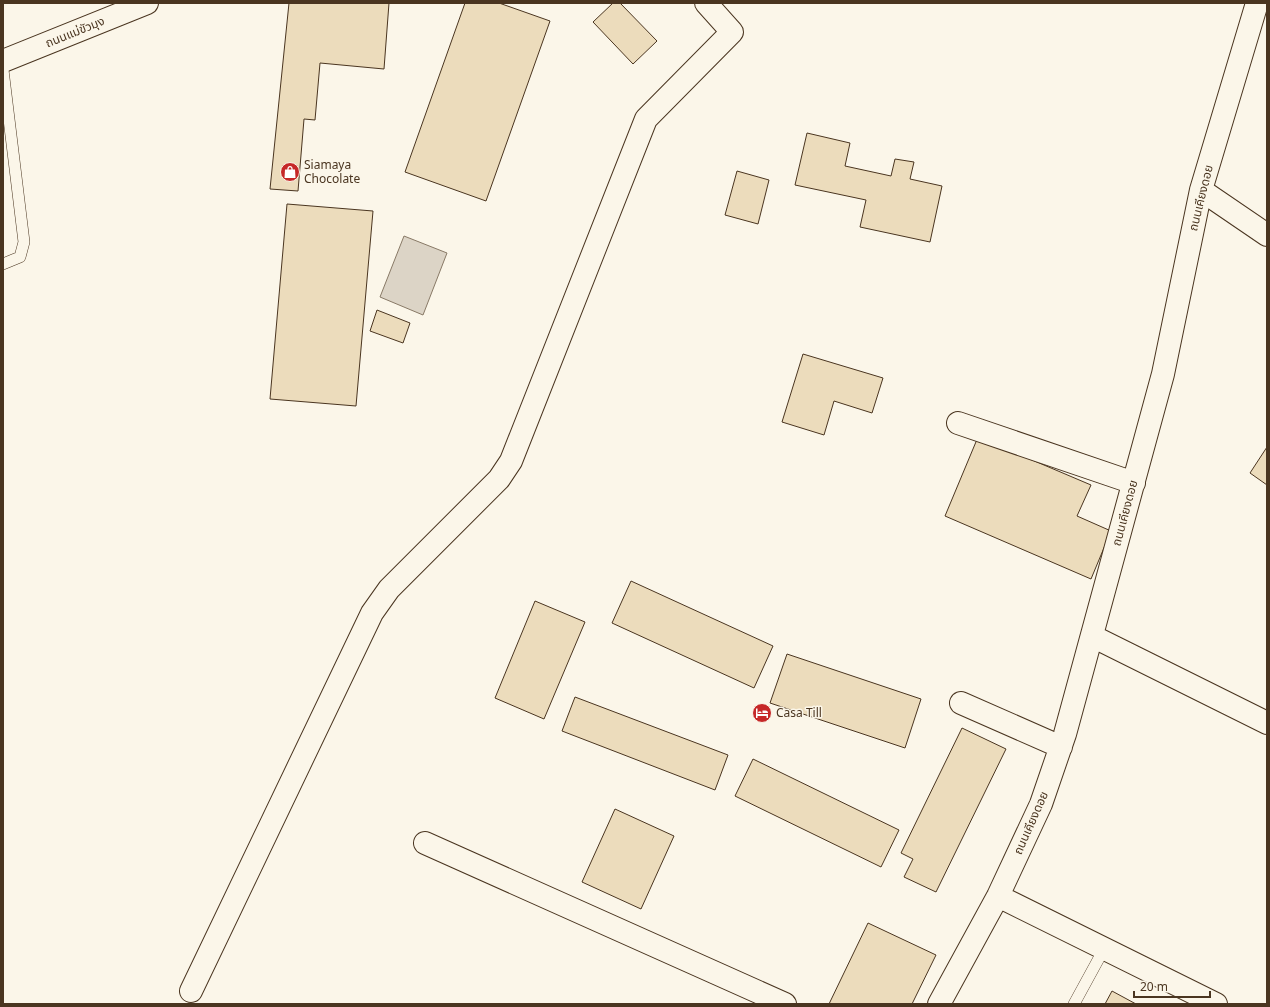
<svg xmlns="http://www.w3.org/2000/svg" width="1270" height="1007" viewBox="0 0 1270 1007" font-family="Georgia,'Noto Sans Thai',serif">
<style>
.water{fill:#dcd4c6;stroke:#887966}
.building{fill:#ecdcbc;stroke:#4a3520}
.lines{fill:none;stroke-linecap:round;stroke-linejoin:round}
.service-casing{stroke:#4a3520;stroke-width:12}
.minor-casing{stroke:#4a3520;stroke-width:24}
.service{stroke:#fbf6e9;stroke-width:11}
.minor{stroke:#fbf6e9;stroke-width:22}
.labels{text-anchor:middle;stroke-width:3;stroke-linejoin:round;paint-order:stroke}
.street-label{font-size:12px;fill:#4a3520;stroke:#fbf6e9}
.poi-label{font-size:12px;fill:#4a3520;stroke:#fbf6e9;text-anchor:start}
</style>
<rect width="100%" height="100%" fill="#fbf6e9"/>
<path class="water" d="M 404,236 L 447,253 L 423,315 L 380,297 Z"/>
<path class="building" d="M 289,3 L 389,3 L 384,69 L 320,63 L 315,120 L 304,119 L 298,191 L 270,189 Z
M 465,3 L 499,3 L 550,21 L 486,201 L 405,172 Z
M 613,3 L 620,3 L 657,41 L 633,64 L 593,22 Z
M 807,133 L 850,143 L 845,166 L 891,176 L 895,159 L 914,162 L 910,179 L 942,186 L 930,242 L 860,227 L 866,200 L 795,185 Z
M 737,171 L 769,180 L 758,224 L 725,215 Z
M 287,204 L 373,211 L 356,406 L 270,399 Z
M 377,310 L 410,323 L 403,343 L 370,331 Z
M 803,354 L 883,378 L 872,413 L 834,401 L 824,435 L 782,422 Z
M 978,437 L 1091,485 L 1077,516 L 1111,531 L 1091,579 L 945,516 Z
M 1267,447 L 1267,485 L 1250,473 Z
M 631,581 L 773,646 L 754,688 L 612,623 Z
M 535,601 L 585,622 L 544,719 L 495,698 Z
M 787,654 L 921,699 L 905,748 L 770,703 Z
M 575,697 L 728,755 L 715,790 L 562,731 Z
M 962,728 L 1006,749 L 936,892 L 904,877 L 913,859 L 901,853 Z
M 753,759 L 899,830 L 881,867 L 735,796 Z
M 615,809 L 674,836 L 641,909 L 582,882 Z
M 868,923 L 936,955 L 912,1004 L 829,1004 Z
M 1112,991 L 1136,1004 L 1105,1004 Z"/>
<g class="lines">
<g class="service-casing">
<path id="service" d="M 3,70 L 24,242 L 20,257 L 3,264
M 1074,1004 L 1104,949"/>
</g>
<g class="minor-casing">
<path id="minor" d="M 3,61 L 147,3
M 1201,190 L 1267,235
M 958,423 L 1134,483
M 1092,636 L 1267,723
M 961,703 L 1061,747
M 425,843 L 785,1004
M 998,896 L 1216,1004
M 191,991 L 372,613 L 389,589 L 499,479 L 511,461 L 646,119 L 732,32 L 706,3
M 939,1004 L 998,896 L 1041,804 L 1065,734 L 1163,374 L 1201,190 L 1257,3"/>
</g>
<use href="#service" class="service"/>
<use href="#minor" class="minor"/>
</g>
<defs>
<g id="shop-disc" transform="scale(1)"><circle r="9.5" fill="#c62828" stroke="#fbf6e9"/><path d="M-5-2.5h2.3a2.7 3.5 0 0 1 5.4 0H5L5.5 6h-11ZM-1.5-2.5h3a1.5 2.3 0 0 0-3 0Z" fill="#fff"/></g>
<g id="hotel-disc" transform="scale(1)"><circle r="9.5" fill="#c62828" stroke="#fbf6e9"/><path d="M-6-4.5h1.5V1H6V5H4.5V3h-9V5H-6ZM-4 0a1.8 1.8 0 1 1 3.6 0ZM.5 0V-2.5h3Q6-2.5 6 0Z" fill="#fff"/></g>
</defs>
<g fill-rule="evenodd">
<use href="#shop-disc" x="290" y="172"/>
<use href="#hotel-disc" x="762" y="713"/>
</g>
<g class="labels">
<g class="street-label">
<text transform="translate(75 32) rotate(-22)" y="4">ถนนแม่ขัวมุง</text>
<text transform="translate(1201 198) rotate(-76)" y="4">ถนนเคียงดอย</text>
<text transform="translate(1125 513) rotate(-75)" y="4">ถนนเคียงดอย</text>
<text transform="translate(1031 823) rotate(-66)" y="4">ถนนเคียงดอย</text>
</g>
<g class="poi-label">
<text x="304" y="169">Siamaya<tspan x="304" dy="14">Chocolate</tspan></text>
<text x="776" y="717">Casa Till</text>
</g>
</g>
<rect width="1270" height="1007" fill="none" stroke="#4a3520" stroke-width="8"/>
<path d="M1134 991v6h76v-6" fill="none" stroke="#4a3520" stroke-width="2"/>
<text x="1140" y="991" font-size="12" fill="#4a3520" stroke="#fbf6e9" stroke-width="3" paint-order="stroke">20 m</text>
</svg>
